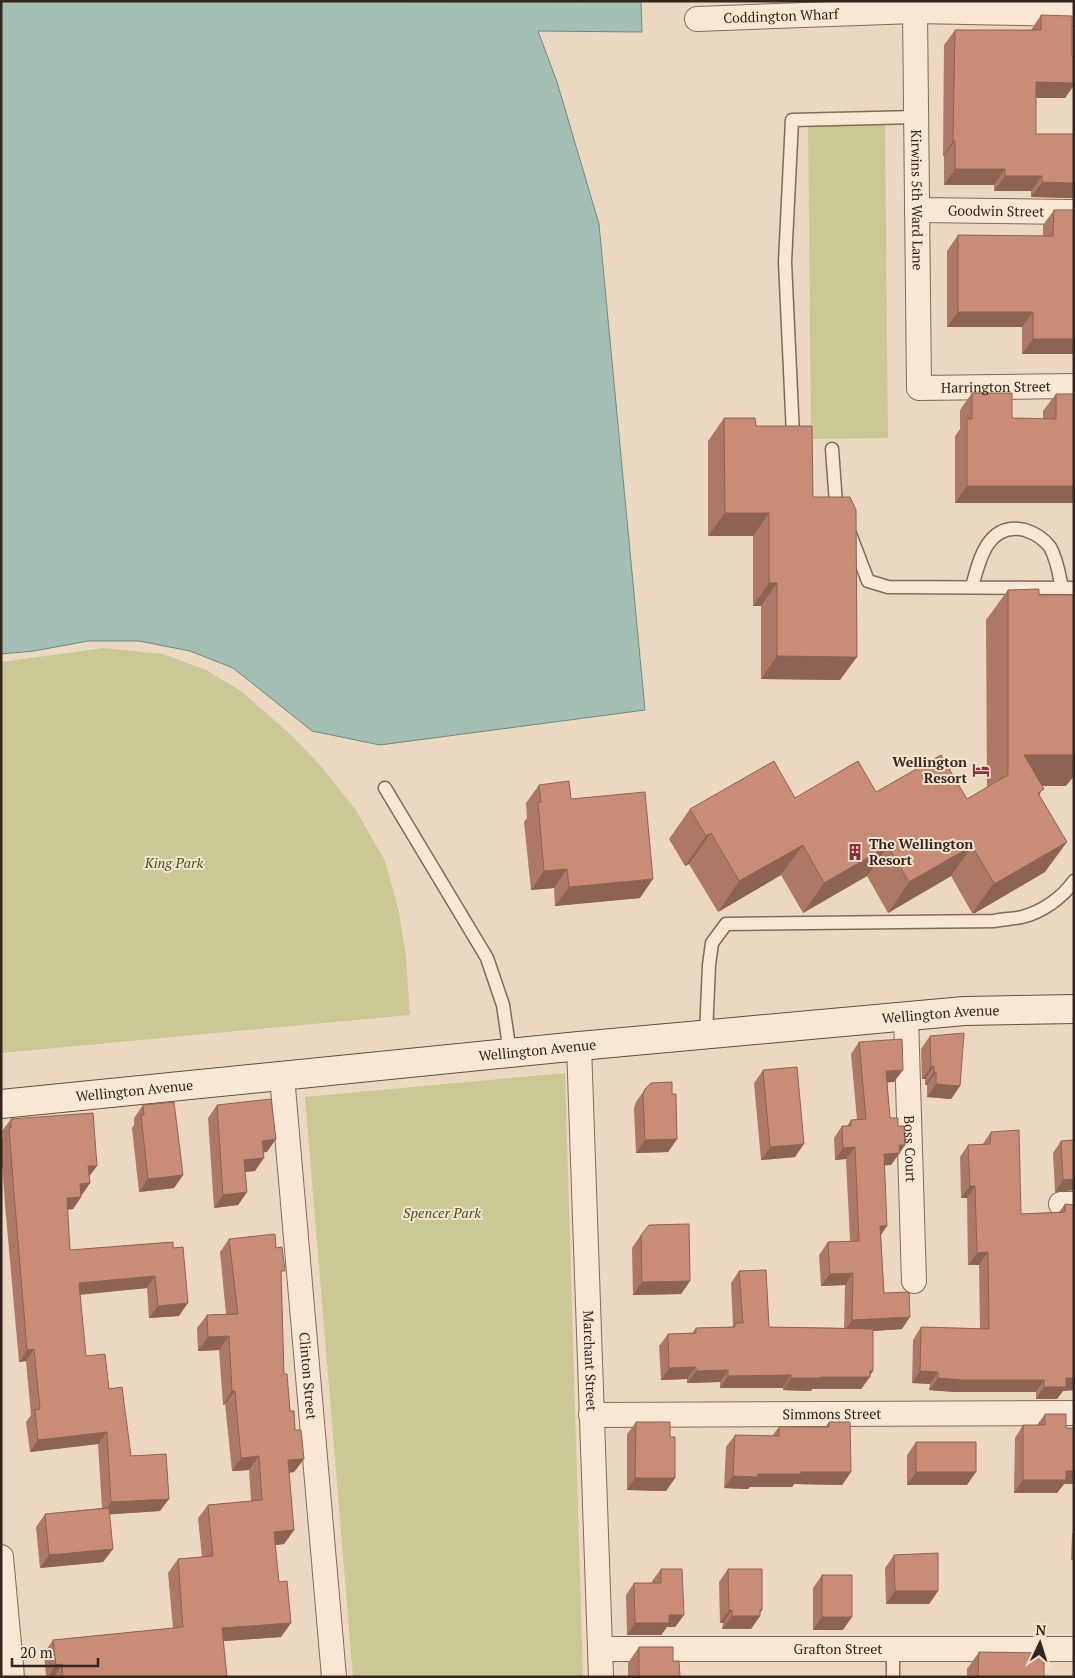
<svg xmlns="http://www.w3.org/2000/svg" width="1075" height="1678" viewBox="0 0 1075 1678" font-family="'PT Serif',serif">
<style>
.green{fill:#cac894}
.water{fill:#a3beb2;stroke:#6a8c7e}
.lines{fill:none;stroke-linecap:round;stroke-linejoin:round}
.lane-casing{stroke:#846959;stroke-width:15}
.street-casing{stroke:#846959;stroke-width:26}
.secondary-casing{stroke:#664b3c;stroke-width:30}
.lane{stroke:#f7e7d3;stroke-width:12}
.street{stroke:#f7e7d3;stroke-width:24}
.secondary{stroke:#f7e7d3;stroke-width:28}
.wall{fill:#ad7966}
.shaded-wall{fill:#8d6353}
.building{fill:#c98d77;stroke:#8d6353}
.labels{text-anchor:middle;stroke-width:4;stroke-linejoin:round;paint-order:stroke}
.street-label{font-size:14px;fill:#34251d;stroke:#f4e4cf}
.poi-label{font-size:14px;font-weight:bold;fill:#34251d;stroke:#f4e4cf;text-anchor:end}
.park-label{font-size:14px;font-style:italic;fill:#4c5024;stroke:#f4e4cf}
</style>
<rect width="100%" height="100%" fill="#ecd8c0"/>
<path class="green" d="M 885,123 L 888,438 L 811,439 L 808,124 Z
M 104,648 L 163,654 L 206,670 L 241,691 L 291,735 L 319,764 L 356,810 L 385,861 L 399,912 L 406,957 L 410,1015 L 1,1053 L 1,662 Z
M 565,1073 L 583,1677 L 353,1677 L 305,1097 Z"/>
<path class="water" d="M 1,1 L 641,2 L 642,32 L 538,31 L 557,82 L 599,224 L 645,710 L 380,745 L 312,731 L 233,668 L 190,651 L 139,641 L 88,641 L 34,651 L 1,654 Z"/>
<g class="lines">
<g class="lane-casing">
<path id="lane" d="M 785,434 L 793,435 L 785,262 L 792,120 L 916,117
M 832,449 L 836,504 L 841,513
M 850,534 L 868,581 L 888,587 L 1074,588
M 972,587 C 979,560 988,521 1025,530 C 1034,533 1044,539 1050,547 C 1057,559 1059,574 1062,588
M 385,788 L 487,958 L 503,1005 L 510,1053
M 706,1034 L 709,965 L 712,943 L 726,924 L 994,921 C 1003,919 1013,919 1022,917 C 1042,912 1062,898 1074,881
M 893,1677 L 893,1649"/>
</g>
<g class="street-casing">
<g id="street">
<path id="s1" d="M 915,11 L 919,388 L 1074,386"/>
<path id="s2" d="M 697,19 L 915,11 L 1074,14"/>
<path id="s3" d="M 917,210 L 1074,212"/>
<path id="s4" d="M 906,1017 L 914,1281"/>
<path id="s5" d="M 579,1046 L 601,1677"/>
<path id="s6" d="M 282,1076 L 334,1677"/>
<path d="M 1061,1204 L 1074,1204"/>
<path id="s7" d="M 591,1415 L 1074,1413"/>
<path d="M 1,1557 L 12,1677"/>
<path id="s8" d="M 600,1649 L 1074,1649"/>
</g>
</g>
<g class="secondary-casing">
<g id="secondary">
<path id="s9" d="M 1,1104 L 579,1046 L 964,1011 L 1074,1009"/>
</g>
</g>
<use href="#lane" class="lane"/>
<use href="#street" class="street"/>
<use href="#secondary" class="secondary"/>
</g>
<path class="wall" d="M 1041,15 L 1072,56 L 1074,57 L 1074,85 L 1065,98 L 1036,98 L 1036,134 L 1074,198 L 1031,197 L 1031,191 L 994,191 L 994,185 L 944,185 L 944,156 L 943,156 L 944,45 L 955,30 L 1031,30 Z
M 1054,210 L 1074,210 L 1074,354 L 1022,354 L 1022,327 L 947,327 L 947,251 L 958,235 L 1043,236 L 1043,225 Z
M 972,393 L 1012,418 L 1043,419 L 1043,411 L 1056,394 L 1074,503 L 955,503 L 955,436 L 960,429 L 960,410 Z
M 724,418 L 756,426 L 813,497 L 840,680 L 761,679 L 761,606 L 753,606 L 753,536 L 708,536 L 708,441 Z
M 1008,590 L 1039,595 L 1066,786 L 1042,786 L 1040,795 L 1045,872 L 975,913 L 972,913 L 951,876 L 888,913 L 867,876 L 803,913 L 781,875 L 718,912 L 689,864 L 685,866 L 669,839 L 690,809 L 795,798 L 876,792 L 967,799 L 987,787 L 986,620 Z
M 539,785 L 571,799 L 640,898 L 555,906 L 554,888 L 531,890 L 524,822 L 527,818 L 526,803 Z
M 930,1036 L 960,1086 L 951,1099 L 927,1097 L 927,1085 L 925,1085 L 925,1079 L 922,1079 L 921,1049 Z
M 859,1042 L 894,1082 L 887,1082 L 890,1118 L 898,1126 L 905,1145 L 891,1165 L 884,1165 L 881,1235 L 884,1293 L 902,1329 L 873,1331 L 870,1375 L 861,1389 L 812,1389 L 811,1391 L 783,1390 L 783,1388 L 720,1388 L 720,1382 L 687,1383 L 687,1379 L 661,1380 L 659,1346 L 668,1334 L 692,1333 L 696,1328 L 732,1327 L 733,1325 L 731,1283 L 739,1271 L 769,1327 L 844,1328 L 845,1285 L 821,1286 L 819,1255 L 828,1242 L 850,1241 L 846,1159 L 835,1160 L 834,1138 L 842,1126 L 847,1126 L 851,1120 L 857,1120 L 851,1054 Z
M 763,1070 L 795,1157 L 761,1160 L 754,1083 Z
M 645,1089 L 677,1139 L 668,1152 L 636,1153 L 634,1108 L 636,1102 Z
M 143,1105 L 183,1175 L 174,1188 L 139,1192 L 132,1128 L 134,1125 L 134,1118 Z
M 217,1105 L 267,1152 L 264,1152 L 255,1171 L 245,1172 L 247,1192 L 238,1205 L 214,1208 L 208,1118 Z
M 11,1119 L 89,1177 L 90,1183 L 81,1196 L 81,1197 L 73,1209 L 67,1210 L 70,1250 L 173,1242 L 179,1316 L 149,1318 L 147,1288 L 80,1295 L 86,1356 L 109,1389 L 131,1456 L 160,1511 L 109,1514 L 113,1549 L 103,1562 L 40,1568 L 36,1527 L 45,1514 L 102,1508 L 98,1444 L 30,1452 L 26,1422 L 31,1415 L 26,1361 L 19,1362 L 5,1205 L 1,1148 L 1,1139 L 3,1137 L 2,1131 Z
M 991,1132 L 1021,1214 L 1059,1212 L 1065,1204 L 1074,1205 L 1074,1390 L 1063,1391 L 1057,1399 L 1036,1399 L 1036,1392 L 955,1392 L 929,1390 L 930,1384 L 912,1383 L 913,1340 L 921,1327 L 980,1329 L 979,1265 L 968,1265 L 967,1198 L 961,1198 L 960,1157 L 968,1145 L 982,1145 Z
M 1074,1140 L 1074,1190 L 1055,1192 L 1053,1153 L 1061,1141 Z
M 641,1235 L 690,1281 L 681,1294 L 633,1295 L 632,1248 Z
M 229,1239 L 276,1248 L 281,1276 L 284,1374 L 290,1411 L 304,1459 L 294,1472 L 289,1473 L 294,1530 L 284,1544 L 275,1545 L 281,1637 L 223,1641 L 227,1677 L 46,1677 L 44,1653 L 53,1640 L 173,1628 L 168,1573 L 178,1559 L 202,1557 L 198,1518 L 208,1505 L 251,1501 L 249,1470 L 232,1471 L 225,1404 L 223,1405 L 219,1350 L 198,1351 L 197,1328 L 207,1315 L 226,1314 L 220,1252 Z
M 1045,1414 L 1064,1484 L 1057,1493 L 1014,1493 L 1015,1438 L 1023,1425 L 1037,1425 Z
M 636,1422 L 670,1437 L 675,1478 L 666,1491 L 627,1490 L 627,1434 Z
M 829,1422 L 851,1472 L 842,1485 L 794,1484 L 792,1487 L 750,1487 L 748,1489 L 724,1488 L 726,1447 L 735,1435 L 772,1436 L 779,1427 L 825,1427 Z
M 916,1442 L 967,1485 L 907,1485 L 907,1455 Z
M 1074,1531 L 1074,1560 L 1071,1560 L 1072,1534 Z
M 894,1555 L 938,1591 L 929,1604 L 886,1604 L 885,1568 Z
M 661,1569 L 684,1615 L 675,1627 L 667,1627 L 661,1635 L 627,1635 L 626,1595 L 634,1583 L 652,1583 L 652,1581 Z
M 728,1569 L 760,1613 L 760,1616 L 751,1629 L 722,1629 L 723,1623 L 720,1623 L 719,1582 Z
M 822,1575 L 843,1630 L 813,1630 L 813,1588 Z
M 639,1647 L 673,1661 L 680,1677 L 628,1677 L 628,1663 Z
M 979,1652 L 1044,1677 L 967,1677 L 967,1669 Z"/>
<path class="shaded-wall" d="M 1036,82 L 1074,83 L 1074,85 L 1065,98 L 1025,98 Z
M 953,141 L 955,141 L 944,156 L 943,156 Z
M 955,169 L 1005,169 L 994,185 L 944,185 Z
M 1005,176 L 1042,176 L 1031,191 L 994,191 Z
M 1042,182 L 1074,183 L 1074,198 L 1031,197 Z
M 958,312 L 1033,312 L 1022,327 L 947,327 Z
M 1033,339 L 1074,339 L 1074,354 L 1022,354 Z
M 967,486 L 1074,486 L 1074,503 L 955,503 Z
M 725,513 L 769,513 L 753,536 L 708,536 Z
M 769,583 L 777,583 L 761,606 L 753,606 Z
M 777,656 L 857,657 L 840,680 L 761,679 Z
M 1024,755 L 1074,755 L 1074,776 L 1066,786 L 1003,786 Z
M 711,833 L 689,864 L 685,866 L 706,836 Z
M 1067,842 L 1045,872 L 975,913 L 972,913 L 994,883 Z
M 803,845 L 781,875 L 718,912 L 739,881 Z
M 888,846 L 867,876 L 803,913 L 824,883 Z
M 972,846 L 951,876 L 888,913 L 909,882 Z
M 567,869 L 554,888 L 531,890 L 544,871 Z
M 653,879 L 640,898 L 555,906 L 569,887 Z
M 934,1066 L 925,1079 L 922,1079 L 931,1067 Z
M 903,1070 L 894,1082 L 878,1083 L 886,1071 Z
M 934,1072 L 936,1072 L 927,1085 L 925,1085 Z
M 936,1084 L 960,1086 L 951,1099 L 927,1097 Z
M 276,1139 L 267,1152 L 253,1154 L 262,1141 Z
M 677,1139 L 668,1152 L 636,1153 L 645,1140 Z
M 804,1144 L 795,1157 L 761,1160 L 770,1147 Z
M 899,1145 L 905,1145 L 891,1165 L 875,1166 L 884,1154 Z
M 855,1147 L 846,1159 L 835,1160 L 843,1148 Z
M 264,1158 L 255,1171 L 235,1173 L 244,1160 Z
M 88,1166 L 97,1166 L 88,1178 Z
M 183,1175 L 174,1188 L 139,1192 L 148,1179 Z
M 1074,1179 L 1074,1190 L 1055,1192 L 1063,1180 Z
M 90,1183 L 81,1196 L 80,1184 Z
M 970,1186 L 975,1186 L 967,1198 L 961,1198 Z
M 247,1192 L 238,1205 L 214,1208 L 223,1195 Z
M 81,1197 L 73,1209 L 58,1210 L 67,1198 Z
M 880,1226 L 887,1226 L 879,1238 Z
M 988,1252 L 979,1265 L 968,1265 L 977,1253 Z
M 853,1273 L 845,1285 L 821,1286 L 830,1274 Z
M 155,1276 L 147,1288 L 71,1295 L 79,1283 Z
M 690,1281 L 681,1294 L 633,1295 L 642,1282 Z
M 188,1303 L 179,1316 L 149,1318 L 158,1306 Z
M 910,1317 L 902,1329 L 843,1333 L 852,1320 Z
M 229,1336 L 219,1350 L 198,1351 L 208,1337 Z
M 34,1349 L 26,1361 L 19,1362 L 27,1350 Z
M 696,1367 L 687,1379 L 661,1380 L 669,1368 Z
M 728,1370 L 720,1382 L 687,1383 L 696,1371 Z
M 870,1371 L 873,1371 L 869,1377 L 870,1377 L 861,1389 L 812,1389 L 811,1391 L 783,1390 L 791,1378 L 820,1377 Z
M 920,1371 L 938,1372 L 930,1384 L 912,1383 Z
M 791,1375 L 783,1388 L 720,1388 L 728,1376 Z
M 938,1378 L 1044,1380 L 1036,1392 L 955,1392 L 929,1390 Z
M 1066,1378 L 1074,1378 L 1074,1390 L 1063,1391 L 1057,1399 L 1036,1399 L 1044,1387 Z
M 232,1391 L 235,1391 L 225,1404 L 223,1405 Z
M 107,1432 L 98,1444 L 30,1452 L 38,1440 Z
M 259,1456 L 249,1470 L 232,1471 L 241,1458 Z
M 304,1459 L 294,1472 L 278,1473 L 288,1460 Z
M 1066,1471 L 1074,1471 L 1074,1484 L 1064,1484 L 1057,1493 L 1014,1493 L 1023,1480 Z
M 801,1472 L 851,1472 L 842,1485 L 794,1484 L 792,1487 L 750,1487 L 748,1489 L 724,1488 L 733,1476 Z
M 916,1472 L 976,1472 L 967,1485 L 907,1485 Z
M 635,1478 L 675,1478 L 666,1491 L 627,1490 Z
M 169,1499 L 160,1511 L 102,1515 L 111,1502 Z
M 294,1530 L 284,1544 L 264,1546 L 274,1532 Z
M 113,1549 L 103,1562 L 40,1568 L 49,1555 Z
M 895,1591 L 938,1591 L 929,1604 L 886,1604 Z
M 729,1610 L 732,1610 L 723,1623 L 720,1623 Z
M 760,1610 L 762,1610 L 758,1616 L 760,1616 L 751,1629 L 722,1629 L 732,1616 Z
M 669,1615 L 684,1615 L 675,1627 L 667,1627 L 661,1635 L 627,1635 L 635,1623 Z
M 822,1617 L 852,1617 L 843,1630 L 813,1630 Z
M 291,1623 L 281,1637 L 212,1642 L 222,1628 Z
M 62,1664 L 54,1677 L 48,1677 L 56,1665 Z"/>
<path class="building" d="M 1041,15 L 1072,16 L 1072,56 L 1074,57 L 1074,83 L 1036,82 L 1036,134 L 1074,134 L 1074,183 L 1042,182 L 1042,176 L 1005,176 L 1005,169 L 955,169 L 955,141 L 953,141 L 955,30 L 1041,30 Z
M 1054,210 L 1074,210 L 1074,339 L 1033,339 L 1033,312 L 958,312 L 958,235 L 1053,236 Z
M 972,393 L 1012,393 L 1012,418 L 1056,419 L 1056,394 L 1074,394 L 1074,486 L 967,486 L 967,419 L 972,419 Z
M 724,418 L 755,418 L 756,426 L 812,426 L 813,497 L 850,497 L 856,510 L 857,657 L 777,656 L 777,583 L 769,583 L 769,513 L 725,513 Z
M 1039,589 L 1039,595 L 1074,595 L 1074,755 L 1024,755 L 1044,789 L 1038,793 L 1067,842 L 996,883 L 994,883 L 972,846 L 909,882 L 888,846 L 824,883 L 803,845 L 739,881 L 711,833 L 706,836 L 690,809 L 774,761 L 795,798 L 858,761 L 876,792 L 941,755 L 967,799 L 1008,775 L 1008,590 Z
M 569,781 L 571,799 L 645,792 L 653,879 L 569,887 L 567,869 L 544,871 L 538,803 L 541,802 L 539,785 Z
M 964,1033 L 960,1086 L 936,1084 L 936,1072 L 934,1072 L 934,1066 L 931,1067 L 930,1036 Z
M 902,1039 L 903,1070 L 886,1071 L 890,1118 L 898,1118 L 898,1126 L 904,1126 L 905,1145 L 899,1145 L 900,1153 L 884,1154 L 887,1226 L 880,1226 L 884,1293 L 909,1292 L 910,1317 L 852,1320 L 853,1273 L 830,1274 L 828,1242 L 859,1241 L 855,1147 L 843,1148 L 842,1126 L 851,1126 L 851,1120 L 866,1119 L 859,1042 Z
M 797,1067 L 804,1144 L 770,1147 L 763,1070 Z
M 672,1082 L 672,1094 L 676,1094 L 677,1139 L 645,1140 L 643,1095 L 645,1089 L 651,1083 Z
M 271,1099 L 276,1139 L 262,1141 L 264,1158 L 244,1160 L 247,1192 L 223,1195 L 217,1105 Z
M 174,1102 L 183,1175 L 148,1179 L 141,1115 L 144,1115 L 143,1105 Z
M 93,1113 L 97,1166 L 88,1166 L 90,1183 L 80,1184 L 81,1197 L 67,1198 L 70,1250 L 173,1242 L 173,1248 L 183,1247 L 188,1303 L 158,1306 L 155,1276 L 79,1283 L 86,1356 L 105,1354 L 109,1389 L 122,1387 L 131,1456 L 166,1454 L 169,1499 L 111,1502 L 107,1432 L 38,1440 L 35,1410 L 40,1409 L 34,1349 L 27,1350 L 14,1193 L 9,1127 L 11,1128 L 11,1119 Z
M 1019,1130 L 1021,1214 L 1065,1212 L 1065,1204 L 1074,1205 L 1074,1378 L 1066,1378 L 1066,1387 L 1044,1387 L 1044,1380 L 963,1380 L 938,1378 L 938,1372 L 920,1371 L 921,1327 L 989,1329 L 988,1252 L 977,1253 L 975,1186 L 970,1186 L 968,1145 L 990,1144 L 991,1132 Z
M 1074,1140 L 1074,1179 L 1063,1180 L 1061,1141 Z
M 689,1224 L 690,1281 L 642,1282 L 641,1235 L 649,1225 Z
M 275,1234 L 276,1248 L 282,1247 L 285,1271 L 281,1271 L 284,1374 L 287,1374 L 290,1411 L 294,1411 L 295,1430 L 301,1430 L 304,1459 L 288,1460 L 294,1530 L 274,1532 L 279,1582 L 287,1581 L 291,1623 L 222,1628 L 227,1677 L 63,1677 L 62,1664 L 56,1665 L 53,1640 L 183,1627 L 178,1559 L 213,1556 L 208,1505 L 262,1500 L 259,1456 L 241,1458 L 235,1391 L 232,1391 L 229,1336 L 208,1337 L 207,1315 L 238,1314 L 229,1239 Z
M 766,1270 L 769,1327 L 873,1329 L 873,1371 L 870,1371 L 870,1377 L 820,1377 L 820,1378 L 791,1378 L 791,1375 L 728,1376 L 728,1370 L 696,1371 L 696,1367 L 669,1368 L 668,1334 L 696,1333 L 696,1328 L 735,1327 L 735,1323 L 743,1323 L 739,1271 Z
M 1045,1414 L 1066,1414 L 1066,1428 L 1074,1428 L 1074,1471 L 1066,1471 L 1066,1480 L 1023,1480 L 1023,1425 L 1045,1425 Z
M 636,1422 L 670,1422 L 670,1437 L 675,1437 L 675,1478 L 635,1478 Z
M 829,1422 L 850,1422 L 851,1472 L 801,1472 L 801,1474 L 758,1474 L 757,1477 L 733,1476 L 735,1435 L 779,1436 L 779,1427 L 829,1427 Z
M 916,1442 L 976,1442 L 976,1472 L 916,1472 Z
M 109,1508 L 113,1549 L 49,1555 L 45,1514 Z
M 938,1553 L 938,1591 L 895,1591 L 894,1555 Z
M 661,1569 L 682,1569 L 684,1615 L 669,1615 L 669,1623 L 635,1623 L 634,1583 L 661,1583 Z
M 728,1569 L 762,1569 L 762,1610 L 760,1610 L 760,1616 L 732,1616 L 732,1610 L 729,1610 Z
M 822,1575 L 852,1575 L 852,1617 L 822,1617 Z
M 639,1647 L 673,1647 L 673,1661 L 679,1661 L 680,1677 L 639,1677 Z
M 979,1652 L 1044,1653 L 1044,1677 L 978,1677 Z"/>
<defs>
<g id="hotel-bare" transform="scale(1.35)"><path d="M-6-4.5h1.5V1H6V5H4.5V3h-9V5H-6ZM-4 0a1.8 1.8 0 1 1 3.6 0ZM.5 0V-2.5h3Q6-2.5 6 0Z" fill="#922a3b" stroke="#f4e4cf" stroke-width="2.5" paint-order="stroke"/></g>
<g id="building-bare" transform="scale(1.35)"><path d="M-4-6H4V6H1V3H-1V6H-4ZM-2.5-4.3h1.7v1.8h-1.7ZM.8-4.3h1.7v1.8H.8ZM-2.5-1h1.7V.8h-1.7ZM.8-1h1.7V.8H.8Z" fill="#922a3b" stroke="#f4e4cf" stroke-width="2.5" paint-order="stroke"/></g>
</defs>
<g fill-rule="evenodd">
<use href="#hotel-bare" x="981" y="770"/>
<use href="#building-bare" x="855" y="852"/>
</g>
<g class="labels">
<g class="street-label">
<text dy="5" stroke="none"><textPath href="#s2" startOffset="84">Coddington Wharf</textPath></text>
<text dy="5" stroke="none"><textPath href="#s1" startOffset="189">Kirwins 5th Ward Lane</textPath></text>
<text dy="5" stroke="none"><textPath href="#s3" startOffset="79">Goodwin Street</textPath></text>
<text dy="5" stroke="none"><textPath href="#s1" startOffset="454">Harrington Street</textPath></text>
<text dy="5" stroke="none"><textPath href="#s9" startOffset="944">Wellington Avenue</textPath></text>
<text dy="5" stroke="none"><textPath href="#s9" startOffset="539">Wellington Avenue</textPath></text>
<text dy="5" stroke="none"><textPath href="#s9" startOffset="134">Wellington Avenue</textPath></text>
<text dy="5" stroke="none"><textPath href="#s4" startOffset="132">Boss Court</textPath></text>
<text dy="5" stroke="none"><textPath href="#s5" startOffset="315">Marchant Street</textPath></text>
<text dy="5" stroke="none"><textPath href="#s6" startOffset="301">Clinton Street</textPath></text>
<text dy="5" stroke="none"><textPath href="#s7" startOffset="241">Simmons Street</textPath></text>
<text dy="5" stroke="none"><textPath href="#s8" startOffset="238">Grafton Street</textPath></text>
</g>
<g class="poi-label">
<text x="967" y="767">Wellington<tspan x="967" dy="16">Resort</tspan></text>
<text x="869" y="849" text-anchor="start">The Wellington<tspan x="869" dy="16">Resort</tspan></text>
</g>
<g class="park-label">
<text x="174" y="868">King Park</text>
<text x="442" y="1218">Spencer Park</text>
</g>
</g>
<rect width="1075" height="1678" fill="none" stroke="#34251d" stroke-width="5"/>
<g transform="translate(1040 1643) rotate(4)" stroke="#f4e4cf" stroke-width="4" paint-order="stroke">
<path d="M0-4L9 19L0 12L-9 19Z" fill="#34251d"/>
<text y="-8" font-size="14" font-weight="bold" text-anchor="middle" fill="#34251d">N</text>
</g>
<path d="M12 1658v8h86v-8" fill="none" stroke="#34251d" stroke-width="2.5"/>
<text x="20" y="1658" font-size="15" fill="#34251d" stroke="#f4e4cf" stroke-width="4" paint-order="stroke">20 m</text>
</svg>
